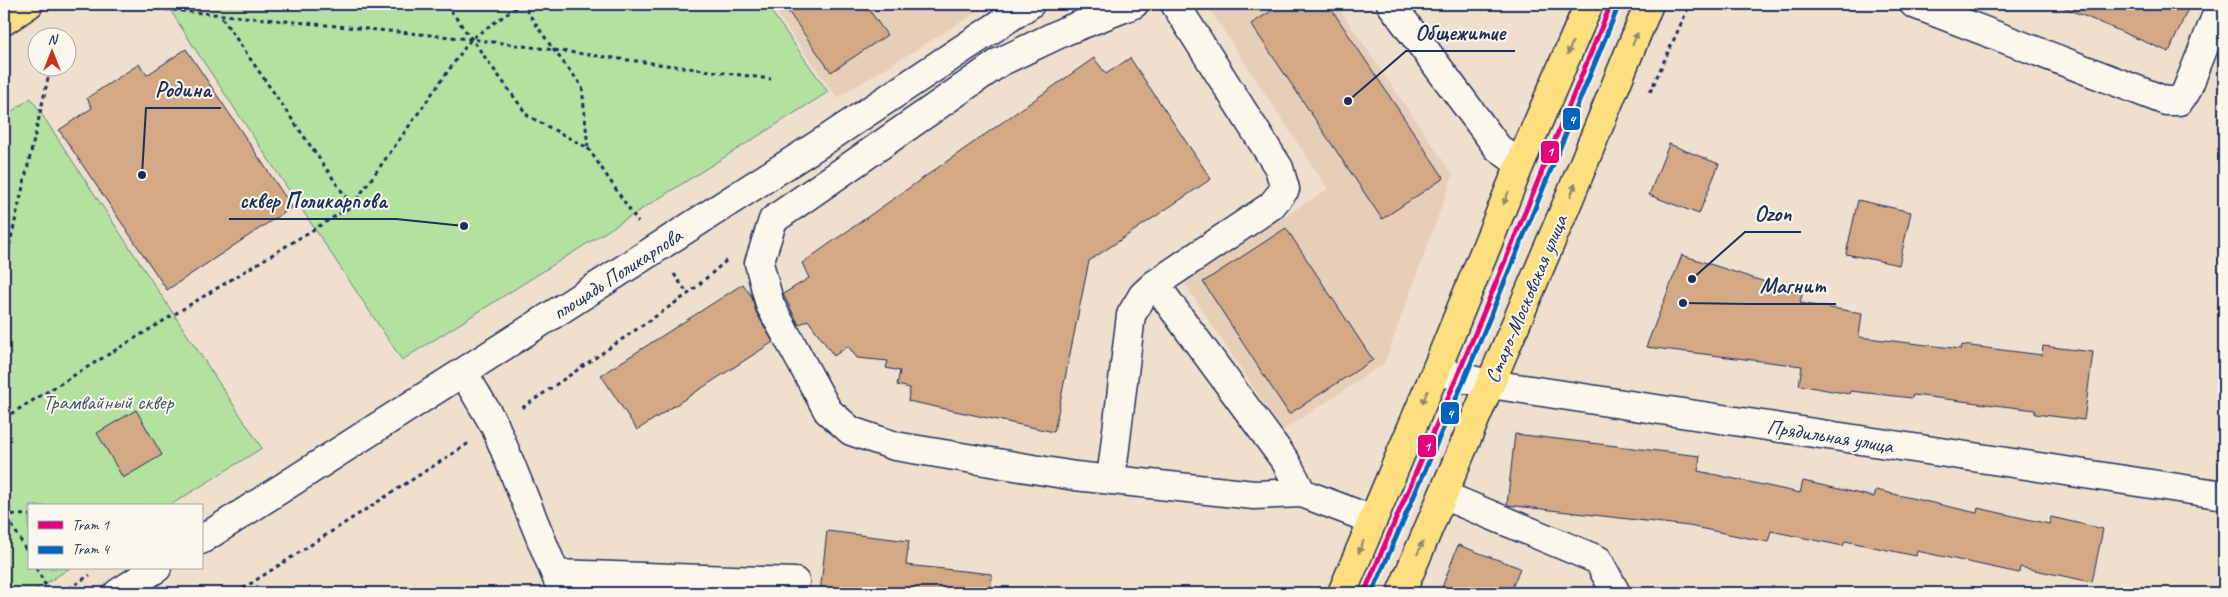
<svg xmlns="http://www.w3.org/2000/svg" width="2228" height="597" viewBox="0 0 2228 597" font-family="Caveat,sans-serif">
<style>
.built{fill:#e7ceb7}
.green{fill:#b2e1a0;stroke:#66887f}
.building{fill:#d3a885;stroke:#1b2f5e}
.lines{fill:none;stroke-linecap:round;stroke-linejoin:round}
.minor-casing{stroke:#1b2f5e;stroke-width:31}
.major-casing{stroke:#1b2f5e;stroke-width:31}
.path{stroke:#1b2f5e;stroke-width:3;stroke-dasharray:4 4;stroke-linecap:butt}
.minor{stroke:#fbf7ec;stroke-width:28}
.major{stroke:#fedf80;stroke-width:28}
.tram-1-casing{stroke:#fbf7ec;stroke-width:9}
.tram-2-casing{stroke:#fbf7ec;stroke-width:9}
.tram-1{stroke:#e5007d;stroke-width:5}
.tram-2{stroke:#0065bd;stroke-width:5}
.oneway{fill:#8c876f}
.labels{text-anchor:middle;stroke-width:4;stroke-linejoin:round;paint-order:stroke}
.street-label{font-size:21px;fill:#1b2f5e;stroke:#fbf7ec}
.park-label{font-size:21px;fill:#415c6e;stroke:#fbf7ec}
.leader{fill:none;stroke:#1b2f5e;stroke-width:2}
.callout-dot{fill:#1b2f5e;stroke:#fbf7ec;stroke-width:2}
.callout-label{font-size:22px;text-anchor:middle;font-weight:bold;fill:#1b2f5e;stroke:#fbf7ec;stroke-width:4;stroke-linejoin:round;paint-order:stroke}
.line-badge{stroke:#fbf7ec;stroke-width:2}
.badge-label{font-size:14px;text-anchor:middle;font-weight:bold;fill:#fff}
</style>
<rect width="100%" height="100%" fill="#efdfcd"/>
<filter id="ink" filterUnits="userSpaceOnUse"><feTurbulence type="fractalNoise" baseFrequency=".02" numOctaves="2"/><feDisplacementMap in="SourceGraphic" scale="10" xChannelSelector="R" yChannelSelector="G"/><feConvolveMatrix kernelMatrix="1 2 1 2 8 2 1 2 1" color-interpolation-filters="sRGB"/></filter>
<g filter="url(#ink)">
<path class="built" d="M 770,4 L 990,4 L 837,98 Z
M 1206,4 L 1336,4 L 1453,175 L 1384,364 L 1282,431 L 1183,281 L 1328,189 Z"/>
<path class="green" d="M 169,4 L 766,4 L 828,92 L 402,360 L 197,52 L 167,5 Z
M 31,98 L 262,448 L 169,506 L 29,506 L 29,568 L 70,568 L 31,593 L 4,593 L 4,117 Z"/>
<path class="building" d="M 783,4 L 865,4 L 887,35 L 831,72 Z
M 1282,4 L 1328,4 L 1444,178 L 1382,219 L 1251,24 Z
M 2056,4 L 2190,4 L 2169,52 Z
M 186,49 L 292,207 L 167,290 L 59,130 L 92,108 L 87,98 L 139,64 L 147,75 Z
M 1094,58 L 1106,74 L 1130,58 L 1211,179 L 1089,261 L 1054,432 L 908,401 L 910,388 L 897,385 L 900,371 L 886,368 L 888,361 L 857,358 L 848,346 L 834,356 L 808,320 L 799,325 L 783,294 L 809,278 L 802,263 Z
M 1669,144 L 1719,164 L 1699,214 L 1649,195 Z
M 1858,200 L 1911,212 L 1899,265 L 1846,254 Z
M 1286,228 L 1373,360 L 1289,414 L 1203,282 Z
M 1682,255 L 1802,294 L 1800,303 L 1862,313 L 1859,337 L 1961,349 L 1962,345 L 2042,355 L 2043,346 L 2093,352 L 2084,420 L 2035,414 L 2035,410 L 1913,395 L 1912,398 L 1850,391 L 1849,394 L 1799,385 L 1802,366 L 1646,347 Z
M 743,284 L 752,297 L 756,312 L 773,342 L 637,430 L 601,375 Z
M 136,410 L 162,455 L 123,478 L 97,433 Z
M 1515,434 L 1700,456 L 1698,471 L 1800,493 L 1803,481 L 1874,497 L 1876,490 L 1977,513 L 1978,508 L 2049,524 L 2051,517 L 2103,529 L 2092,582 L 2020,567 L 2019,573 L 1917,551 L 1916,556 L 1845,541 L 1843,546 L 1771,531 L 1768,542 L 1689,526 L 1507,505 Z
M 827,531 L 909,541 L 906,565 L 992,574 L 991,593 L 820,593 Z
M 1458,545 L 1520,568 L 1510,593 L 1440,593 Z"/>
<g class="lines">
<g class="minor-casing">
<path id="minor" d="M 1134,4 L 1065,31 L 1000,62 L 773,220 L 759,263 L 770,305 L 828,411 L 851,431 L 895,446 L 1075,476 L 1254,495 L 1302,493
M 1175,4 L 1279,168 L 1285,189 L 1271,206 L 1155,284 L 1286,462 L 1302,493 L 1373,520
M 1391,4 L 1498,148 L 1520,164
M 1914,4 L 2166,101 L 2179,101 L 2186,92 L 2221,4
M 1437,368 L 1457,377 L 1490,384 L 2224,495
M 463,372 L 495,426 L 563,593
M 1111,480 L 1131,315 L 1143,295 L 1155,284
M 1443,495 L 1598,560 L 1616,593
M 201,540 L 830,137 L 1030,4
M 556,574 L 795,582
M 118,593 L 157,568"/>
</g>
<g class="major-casing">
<path id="major" d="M 4,21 L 29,4
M 1342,593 L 1437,368 L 1520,164 L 1589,4
M 1401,593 L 1569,199 L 1649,4"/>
</g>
<path class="path" d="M 446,4 L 528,116 L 588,148 L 582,86 L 553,49 L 522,4
M 141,7 L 471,39 L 771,79
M 182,11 L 192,4
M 1650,92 L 1690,4
M 588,148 L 638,222
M 352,206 L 471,39 L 521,4
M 4,269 L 50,70
M 674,274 L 688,294
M 522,408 L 688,294 L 727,260
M 4,418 L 352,206 L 220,15
M 4,511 L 29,555
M 4,514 L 29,515
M 36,568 L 50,593
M 62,593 L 90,575
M 236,593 L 469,443"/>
<use href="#minor" class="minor"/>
<use href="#major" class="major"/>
<g class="tram-1-casing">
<path id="tram-1" d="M 1364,593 L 1457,377 L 1611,4"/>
</g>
<g class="tram-2-casing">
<path id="tram-2" d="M 1372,593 L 1464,380 L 1618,7"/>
</g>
<use href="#tram-1" class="tram-1"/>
<use href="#tram-2" class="tram-2"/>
</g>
<defs><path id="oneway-solid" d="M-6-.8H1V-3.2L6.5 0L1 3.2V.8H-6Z" transform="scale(1.25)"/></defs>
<g class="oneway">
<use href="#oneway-solid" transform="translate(1635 39) rotate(-68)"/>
<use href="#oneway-solid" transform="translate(1570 48) rotate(113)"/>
<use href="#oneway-solid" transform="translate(1573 190) rotate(-68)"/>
<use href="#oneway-solid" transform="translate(1506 198) rotate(112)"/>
<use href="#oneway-solid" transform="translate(1425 397) rotate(113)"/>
<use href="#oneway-solid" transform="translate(1361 547) rotate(112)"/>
<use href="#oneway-solid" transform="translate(1420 548) rotate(-67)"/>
</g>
</g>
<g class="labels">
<g class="street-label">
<text transform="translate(617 274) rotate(-33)" y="7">площадь Поликарпова</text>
<text transform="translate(1526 299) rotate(-67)" y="7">Старо-Московская улица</text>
<text transform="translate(1830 436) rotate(9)" y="7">Прядильная улица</text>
</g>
<g class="park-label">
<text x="108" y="409">Трамвайный сквер</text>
</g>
</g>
<path class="leader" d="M1348 101L1406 51H1515M142 175L146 108H221M464 226L396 219H229M1692 279L1745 232H1801M1683 303L1749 304H1836"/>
<g class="callout-dot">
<circle cx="1348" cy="101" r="5"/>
<circle cx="142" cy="175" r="5"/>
<circle cx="464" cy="226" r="5"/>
<circle cx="1692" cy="279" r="5"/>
<circle cx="1683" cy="303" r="5"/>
</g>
<g class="callout-label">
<text x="1460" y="40">Общежитие</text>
<text x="183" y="97">Родина</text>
<text x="313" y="208">сквер Поликарпова</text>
<text x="1773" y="221">Ozon</text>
<text x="1793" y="293">Магнит</text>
</g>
<g class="line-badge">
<rect x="1562" y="107" width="19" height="24" rx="5" fill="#0065bd"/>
<rect x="1540" y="140" width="20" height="24" rx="5" fill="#e5007d"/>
<rect x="1440" y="401" width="20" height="24" rx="5" fill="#0065bd"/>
<rect x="1417" y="434" width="20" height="24" rx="5" fill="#e5007d"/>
</g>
<g class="badge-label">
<text x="1572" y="124">4</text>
<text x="1550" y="156">1</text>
<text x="1450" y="418">4</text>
<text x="1427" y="451">1</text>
</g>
<rect width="2228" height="597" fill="none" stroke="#fbf7ec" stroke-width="20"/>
<rect x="10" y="10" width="2208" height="577" fill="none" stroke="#1b2f5e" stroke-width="2" filter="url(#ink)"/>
<rect x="28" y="504" width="175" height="65" fill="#fbf7ec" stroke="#a1a7b3"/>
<rect x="38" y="521" width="25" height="8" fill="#e5007d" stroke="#a1a7b3"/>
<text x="72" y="530" font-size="15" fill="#1b2f5e">Tram 1</text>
<rect x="38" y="546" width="25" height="8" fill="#0065bd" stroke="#a1a7b3"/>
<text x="72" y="554" font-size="15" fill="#1b2f5e">Tram 4</text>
<g transform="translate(52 52)"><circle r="24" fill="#fbf7ec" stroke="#a1a7b3"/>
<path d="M0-4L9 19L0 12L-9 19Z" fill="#c8321e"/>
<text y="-8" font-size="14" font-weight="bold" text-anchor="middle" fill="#1b2f5e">N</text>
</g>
</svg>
